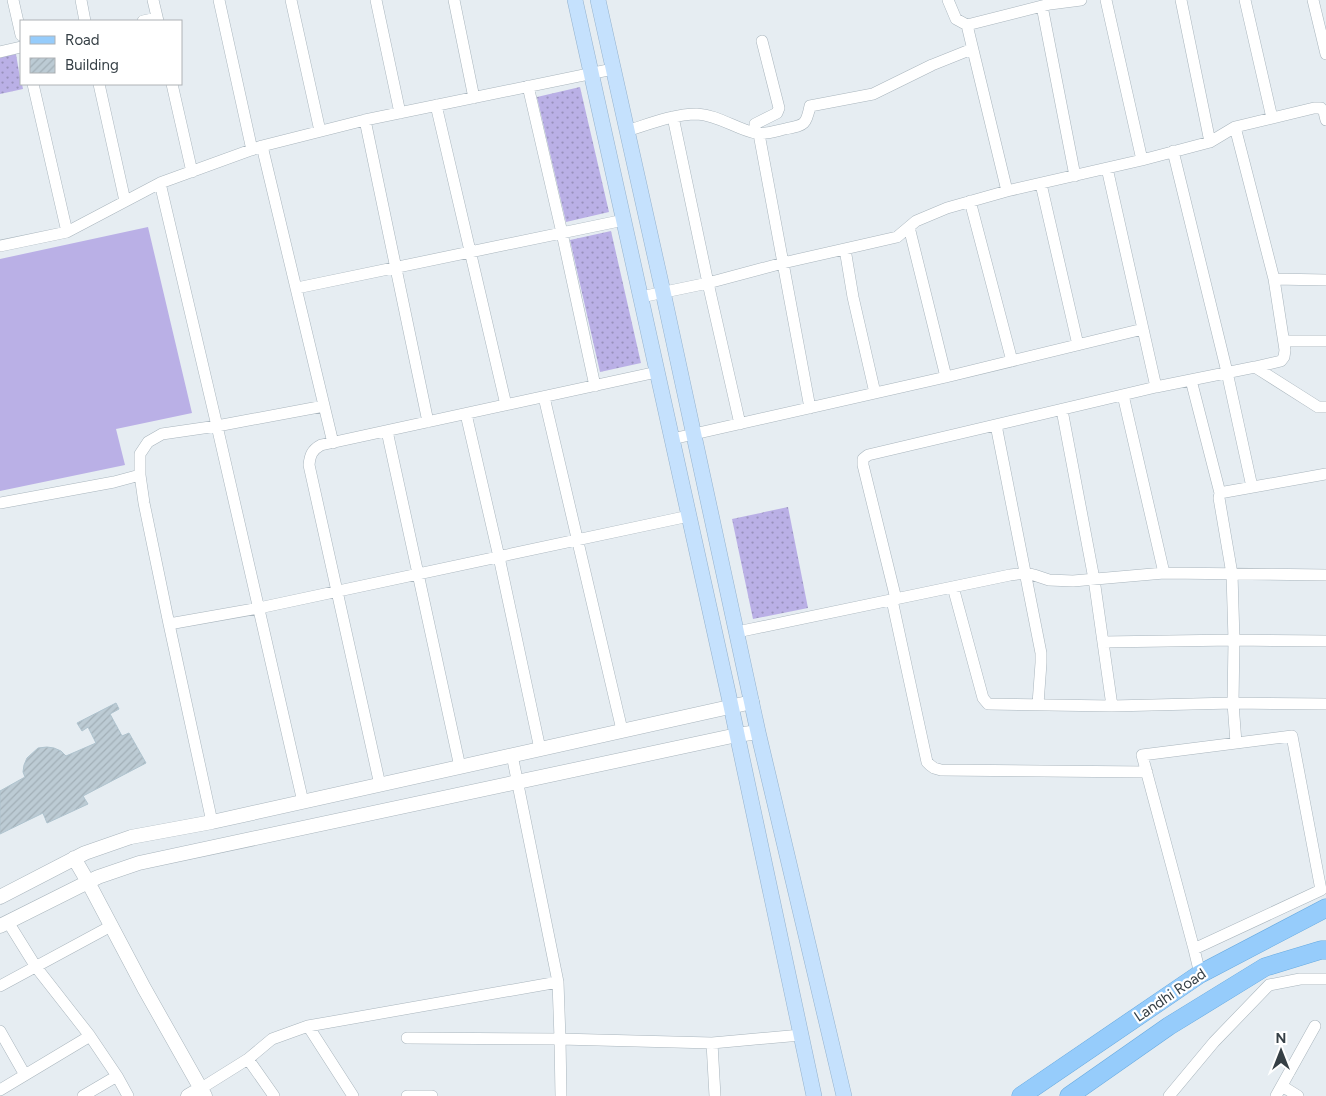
<svg xmlns="http://www.w3.org/2000/svg" width="1326" height="1096" viewBox="0 0 1326 1096" font-family="Figtree,sans-serif">
<style>
.grass{fill:url(#grass-dots)}
.pitch{fill:#bab0e6}
.building{fill:url(#building-hatch);stroke:#afc3ce}
.lines{fill:none;stroke-linecap:round;stroke-linejoin:round}
.minor-casing{stroke:#a9b5bd;stroke-width:12}
.tertiary-casing{stroke:#a9b5bd;stroke-width:15}
.secondary-casing{stroke:#94b2ce;stroke-width:16}
.primary-casing{stroke:#67aae0;stroke-width:19}
.minor{stroke:#fff;stroke-width:11}
.tertiary{stroke:#fff;stroke-width:14}
.secondary{stroke:#c5e1fd;stroke-width:15}
.primary{stroke:#96ccfb;stroke-width:18}
.labels{text-anchor:middle;stroke-width:4.5;stroke-linejoin:round;paint-order:stroke}
.street-label{font-size:15px;fill:#353f45;stroke:#fff}
</style>
<defs>
<pattern id="grass-dots" width="8" height="8" patternUnits="userSpaceOnUse" patternTransform="scale(1.25)"><rect width="8" height="8" fill="#bab0e6"/><path d="M2 2h.1M6 6h.1" fill="none" stroke="#9891bc" stroke-width="1.8" stroke-linecap="round"/></pattern>
<pattern id="building-hatch" width="6" height="6" patternUnits="userSpaceOnUse" patternTransform="scale(1.25)"><rect width="6" height="6" fill="#bccbd4"/><path d="M-1 1l2-2M0 6l6-6M5 7l2-2" fill="none" stroke="#a2afb7"/></pattern>
</defs>
<rect width="100%" height="100%" fill="#e6edf2"/>
<path class="grass" d="M 16,54 L 21,84 L 22,84 L 23,89 L 0,94 L 0,57 Z
M 580,87 L 609,212 L 566,222 L 537,97 Z
M 611,231 L 641,363 L 600,372 L 570,240 Z
M 788,507 L 808,608 L 753,619 L 732,519 Z"/>
<path class="pitch" d="M 148,227 L 192,413 L 116,429 L 125,465 L 0,491 L 0,259 Z"/>
<path class="building" d="M 116,703 L 119,709 L 110,714 L 122,736 L 129,733 L 146,763 L 83,796 L 88,804 L 47,823 L 43,813 L 0,834 L 0,791 L 25,777 L 23,772 L 24,765 L 27,758 L 38,748 L 47,747 L 54,748 L 61,751 L 66,756 L 96,743 L 88,727 L 82,731 L 77,723 Z"/>
<g class="lines">
<g class="minor-casing">
<path id="minor" d="M 13,0 L 21,35
M 81,0 L 85,21
M 153,0 L 158,21
M 219,0 L 252,150
M 291,0 L 320,131
M 376,0 L 400,113
M 454,0 L 474,98
M 948,0 L 956,19 L 967,25 L 1050,4 L 1081,0
M 1106,0 L 1142,160
M 1181,0 L 1210,142
M 1245,0 L 1272,118
M 1313,0 L 1326,54
M 1042,6 L 1075,176
M 143,21 L 157,18
M 967,25 L 1007,191
M 0,52 L 21,47
M 33,84 L 67,232
M 99,84 L 125,201
M 172,84 L 192,172
M 528,86 L 562,233 L 595,386
M 436,105 L 506,405
M 673,117 L 708,283 L 740,424
M 365,120 L 428,422
M 1235,127 L 1274,279 L 1285,350 L 1284,357 L 1281,361 L 1255,367
M 627,131 C 649,124 674,114 697,114 C 718,115 736,129 755,133 C 765,135 776,131 785,129 C 804,125 806,126 810,106 L 873,94 L 932,65 L 972,49
M 755,133 L 755,124 L 777,113 L 779,108 L 762,41
M 759,134 L 810,408
M 262,146 L 333,443
M 1173,151 L 1227,372 L 1252,487
M 1107,168 L 1156,387
M 160,183 L 217,426 L 303,802
M 1041,184 L 1078,345
M 970,201 L 1012,361
M 909,227 L 946,377
M 0,246 L 67,232 L 160,183 L 262,146 L 365,120 L 613,69
M 845,249 L 853,297 L 875,393
M 1274,279 L 1326,280
M 297,288 L 624,220
M 641,297 L 708,283 L 783,263 L 897,237 L 916,221 L 947,208 L 1007,191 L 1142,160 L 1210,142 L 1235,127 L 1314,108 L 1321,108 L 1324,112 L 1326,120
M 1284,341 L 1326,341
M 1191,380 L 1220,493
M 1123,395 L 1164,573
M 544,397 L 622,730
M 1062,410 L 1094,579 L 1112,706
M 466,414 L 499,557 L 540,749
M 996,425 L 1041,653 L 1041,663 L 1038,704
M 387,431 L 460,767
M 672,439 L 946,377 L 1143,329
M 140,475 L 144,503 L 169,624 L 212,822
M 0,503 L 114,482 L 140,475 L 140,454 L 148,442 L 162,434 L 217,426 L 324,406
M 953,587 L 983,698 L 988,704 L 1112,706 L 1233,703 L 1326,704
M 896,599 L 863,465 L 863,459 L 868,455 L 1156,387 L 1255,367 L 1318,407 L 1326,407
M 892,600 L 927,762 L 930,765 L 934,768 L 941,770 L 1147,772
M 169,624 L 259,608 L 689,516
M 737,632 L 1010,575 L 1026,573 L 1034,575 L 1049,580 L 1073,581 L 1164,573 L 1326,575
M 1103,642 L 1234,640 L 1326,641
M 1236,743 L 1233,703 L 1234,640 L 1232,574 L 1219,498 L 1220,493 L 1225,492 L 1326,474
M 512,755 L 558,982 L 560,1039 L 561,1096
M 380,785 L 309,465 C 310,455 312,450 321,445 L 657,372
M 8,922 L 36,967 L 90,1036 L 117,1076 L 128,1096
M 1194,949 L 1321,890 L 1292,736 L 1142,755 L 1194,949 L 1200,974
M 0,986 L 111,926
M 308,1026 L 353,1096
M 0,1031 L 25,1075
M 407,1038 L 560,1039 L 712,1043 L 801,1035
M 712,1043 L 715,1096
M 248,1059 L 274,1096
M 1282,1086 L 1298,1096
M 200,1089 L 248,1059 L 272,1039 L 308,1026 L 558,982
M 0,1090 L 90,1036
M 83,1096 L 117,1076
M 407,1096 L 432,1096
M 1169,1096 L 1214,1042 L 1269,985 L 1300,979 L 1326,979
M 1276,1096 L 1315,1026"/>
</g>
<g class="tertiary-casing">
<path id="tertiary" d="M 74,858 L 88,882 L 144,988 L 205,1096
M 0,897 L 85,853 L 131,837 L 212,822 L 752,702
M 0,926 L 98,877 L 139,863 L 737,735 L 758,732
M 188,1096 L 200,1089"/>
</g>
<g class="secondary-casing">
<path id="secondary" d="M 575,0 L 731,706 L 814,1096
M 598,0 L 663,292 L 758,732 L 844,1096"/>
</g>
<g class="primary-casing">
<path id="primary" d="M 1021,1096 L 1200,974 L 1326,908
M 1069,1096 L 1169,1026 L 1265,967 L 1321,950 L 1326,950"/>
</g>
<use href="#minor" class="minor"/>
<use href="#tertiary" class="tertiary"/>
<use href="#secondary" class="secondary"/>
<use href="#primary" class="primary"/>
</g>
<g class="labels">
<g class="street-label">
<text transform="translate(1170 995) rotate(-34)" y="5">Landhi Road</text>
</g>
</g>
<rect x="20" y="20" width="162" height="65" fill="#ffffff" stroke="#aeb2b5"/>
<rect x="30" y="36" width="25" height="8" fill="#96ccfb" stroke="#aeb2b5"/>
<text x="65" y="45" font-size="15" fill="#353f45">Road</text>
<rect x="30" y="58" width="25" height="15" fill="url(#building-hatch)" stroke="#aeb2b5"/>
<text x="65" y="70" font-size="15" fill="#353f45">Building</text>
<g transform="translate(1281 1051)" stroke="#ffffff" stroke-width="4" paint-order="stroke">
<path d="M0-4L9 19L0 12L-9 19Z" fill="#353f45"/>
<text y="-8" font-size="14" font-weight="bold" text-anchor="middle" fill="#353f45">N</text>
</g>
</svg>
